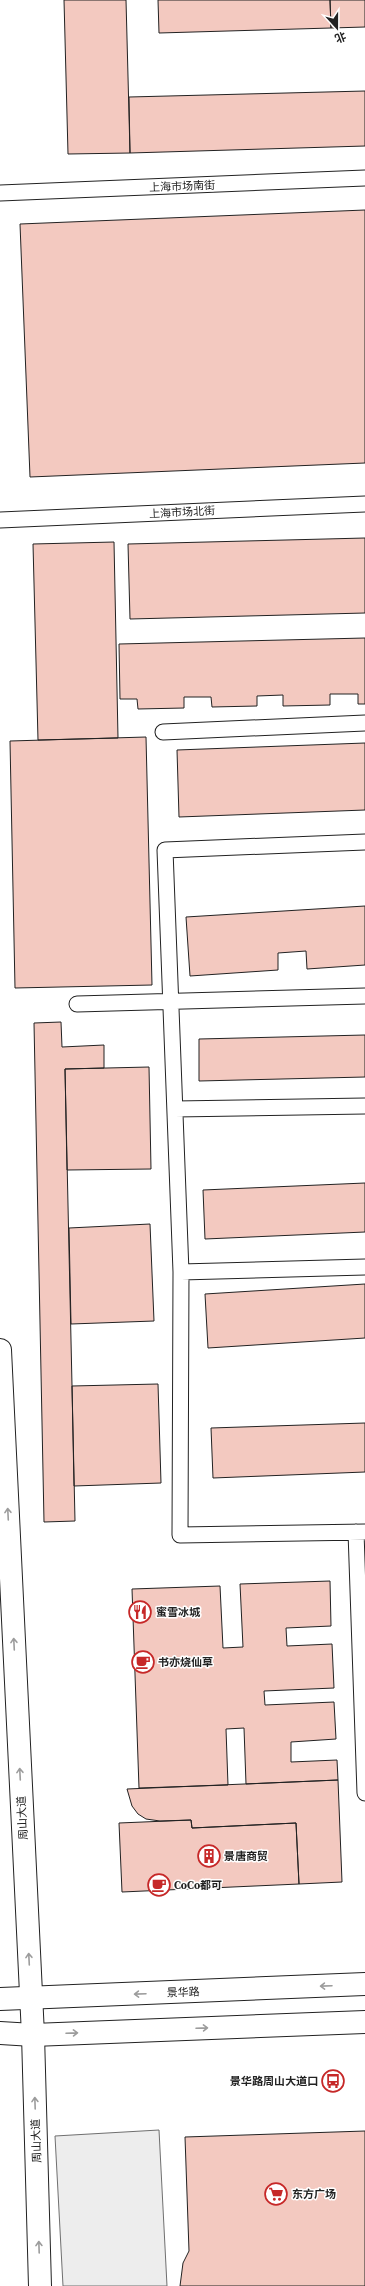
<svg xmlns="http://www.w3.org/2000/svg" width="365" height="2286" viewBox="0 0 365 2286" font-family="'Source Serif 4','Noto Sans SC',serif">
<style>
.parking{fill:#ededed;stroke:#6f6f6f}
.building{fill:#f3c9c0;stroke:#222}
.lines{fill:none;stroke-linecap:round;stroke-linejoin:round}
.lane-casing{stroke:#222;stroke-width:17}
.secondary-casing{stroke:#222;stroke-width:24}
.primary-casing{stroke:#222;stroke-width:24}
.lane{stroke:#fff;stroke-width:15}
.secondary{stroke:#fff;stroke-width:22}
.primary{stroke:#fff;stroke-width:22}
.oneway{stroke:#9c9c9c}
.labels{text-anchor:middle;stroke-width:3;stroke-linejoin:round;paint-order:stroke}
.street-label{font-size:11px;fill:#222;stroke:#fff}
.poi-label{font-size:11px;font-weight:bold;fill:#222;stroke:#fff;text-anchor:start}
</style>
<rect width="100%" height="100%" fill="#fff"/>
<path class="parking" d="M 159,2130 L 167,2286 L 63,2286 L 55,2136 Z"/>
<path class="building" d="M 64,0 L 126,0 L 130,153 L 68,154 Z
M 158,0 L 330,0 L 331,28 L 159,33 Z
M 330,0 L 365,0 L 365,27 L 331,28 Z
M 365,91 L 365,146 L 130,153 L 129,97 Z
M 365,210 L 365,463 L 30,477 L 20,224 Z
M 365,538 L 365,613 L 130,619 L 128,544 Z
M 114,542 L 118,738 L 38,740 L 33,544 Z
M 365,638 L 365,704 L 358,704 L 358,694 L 330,694 L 330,705 L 283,706 L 283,695 L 257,696 L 257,706 L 212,707 L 211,697 L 184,697 L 184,708 L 138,709 L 137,699 L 120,699 L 119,644 Z
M 146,737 L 152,985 L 15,988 L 10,741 Z
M 365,743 L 365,810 L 179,817 L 177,750 Z
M 365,906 L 365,965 L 307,969 L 306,951 L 278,953 L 278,970 L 190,976 L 186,917 Z
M 61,1022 L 62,1047 L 104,1045 L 104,1068 L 65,1069 L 75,1521 L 44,1522 L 34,1023 Z
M 365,1035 L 365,1077 L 199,1081 L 199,1039 Z
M 149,1067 L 151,1169 L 67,1170 L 65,1069 Z
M 365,1183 L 365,1232 L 205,1239 L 203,1190 Z
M 150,1224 L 154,1321 L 71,1324 L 69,1228 Z
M 365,1284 L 365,1338 L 208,1348 L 205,1294 Z
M 158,1384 L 161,1483 L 74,1486 L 72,1386 Z
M 365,1423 L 365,1472 L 213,1478 L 211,1428 Z
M 330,1581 L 331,1626 L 286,1628 L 287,1646 L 332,1644 L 334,1688 L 264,1691 L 265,1705 L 334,1702 L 336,1739 L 291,1742 L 291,1762 L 337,1760 L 338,1780 L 246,1784 L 244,1728 L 226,1729 L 228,1785 L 139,1788 L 132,1589 L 220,1586 L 223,1648 L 243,1647 L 240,1584 Z
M 338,1780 L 342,1882 L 299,1884 L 296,1823 L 192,1828 L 191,1820 L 160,1821 L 146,1819 L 138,1814 L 132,1806 L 127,1789 Z
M 191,1820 L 192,1828 L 296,1823 L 299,1884 L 122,1892 L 119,1823 Z
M 365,2131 L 365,2286 L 180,2286 L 183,2263 L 189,2251 L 185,2137 Z"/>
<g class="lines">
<g class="lane-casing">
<path id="lane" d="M 0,193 L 365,178
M 0,520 L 365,504
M 163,732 L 365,723
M 365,842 L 165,850 L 181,1272 L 180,1535 L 365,1532
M 77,1004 L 365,996
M 175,1109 L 365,1106
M 181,1272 L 365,1267
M 356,1532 L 365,1793"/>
</g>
<g class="secondary-casing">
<path id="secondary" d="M 0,1999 L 365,1984
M 0,2033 L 33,2035 L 365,2022"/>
</g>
<g class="primary-casing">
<path id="primary" d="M 0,1350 L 33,2035 L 40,2286"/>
</g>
<use href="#lane" class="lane"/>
<use href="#secondary" class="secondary"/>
<use href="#primary" class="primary"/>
</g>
<defs><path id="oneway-shaft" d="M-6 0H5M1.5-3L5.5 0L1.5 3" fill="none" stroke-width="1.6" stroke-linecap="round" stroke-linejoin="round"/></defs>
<g class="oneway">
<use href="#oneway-shaft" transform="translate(8 1514) rotate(-93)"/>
<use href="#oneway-shaft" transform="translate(14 1644) rotate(-93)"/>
<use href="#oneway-shaft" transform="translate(20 1774) rotate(-93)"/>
<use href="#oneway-shaft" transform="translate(29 1959) rotate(-93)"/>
<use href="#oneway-shaft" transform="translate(326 1986) rotate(178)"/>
<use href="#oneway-shaft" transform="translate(140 1994) rotate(178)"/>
<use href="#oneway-shaft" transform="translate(202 2028) rotate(-2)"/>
<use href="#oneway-shaft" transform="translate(72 2033) rotate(-2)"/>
<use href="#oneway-shaft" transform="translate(35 2103) rotate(-92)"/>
<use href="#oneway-shaft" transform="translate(39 2247) rotate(-92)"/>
</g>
<defs>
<g id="restaurant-ring" transform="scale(1.15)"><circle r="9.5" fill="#fff" stroke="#c62828" stroke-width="1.5"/><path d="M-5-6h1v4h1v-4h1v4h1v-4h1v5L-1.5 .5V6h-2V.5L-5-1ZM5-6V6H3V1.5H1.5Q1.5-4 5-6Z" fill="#c62828"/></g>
<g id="cafe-ring" transform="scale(1.15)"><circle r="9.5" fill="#fff" stroke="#c62828" stroke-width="1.5"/><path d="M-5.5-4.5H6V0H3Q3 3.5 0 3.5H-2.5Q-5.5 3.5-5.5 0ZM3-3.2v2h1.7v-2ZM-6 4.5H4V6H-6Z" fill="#c62828"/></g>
<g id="building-ring" transform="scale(1.15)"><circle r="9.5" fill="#fff" stroke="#c62828" stroke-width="1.5"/><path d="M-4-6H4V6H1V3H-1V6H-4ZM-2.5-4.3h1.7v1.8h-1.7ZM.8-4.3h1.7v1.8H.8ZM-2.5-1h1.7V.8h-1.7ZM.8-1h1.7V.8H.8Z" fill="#c62828"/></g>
<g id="bus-ring" transform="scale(1.15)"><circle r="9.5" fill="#fff" stroke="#c62828" stroke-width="1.5"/><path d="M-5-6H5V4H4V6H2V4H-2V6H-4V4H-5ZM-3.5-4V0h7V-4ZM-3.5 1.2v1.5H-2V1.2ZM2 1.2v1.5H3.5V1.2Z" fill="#c62828"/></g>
<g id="supermarket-ring" transform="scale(1.15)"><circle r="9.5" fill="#fff" stroke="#c62828" stroke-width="1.5"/><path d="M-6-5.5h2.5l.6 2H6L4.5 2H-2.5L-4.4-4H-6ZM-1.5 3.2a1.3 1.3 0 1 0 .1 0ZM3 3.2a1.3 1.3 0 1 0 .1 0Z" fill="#c62828"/></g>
</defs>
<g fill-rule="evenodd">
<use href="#restaurant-ring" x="140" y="1612"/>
<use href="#cafe-ring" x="143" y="1662"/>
<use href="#building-ring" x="209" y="1856"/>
<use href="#cafe-ring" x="159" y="1885"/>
<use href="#bus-ring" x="333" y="2081"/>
<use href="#supermarket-ring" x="276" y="2194"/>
</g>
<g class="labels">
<g class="street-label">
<text transform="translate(182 186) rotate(-2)" y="4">上海市场南街</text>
<text transform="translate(182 512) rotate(-3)" y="4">上海市场北街</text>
<text transform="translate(22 1818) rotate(-93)" y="4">周山大道</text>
<text transform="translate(183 1992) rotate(-2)" y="4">景华路</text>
<text transform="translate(36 2141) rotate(-92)" y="4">周山大道</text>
</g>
<g class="poi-label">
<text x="156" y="1616">蜜雪冰城</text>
<text x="158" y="1666">书亦烧仙草</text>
<text x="224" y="1860">景唐商贸</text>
<text x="174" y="1889">CoCo都可</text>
<text x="318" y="2085" text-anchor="end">景华路周山大道口</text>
<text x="292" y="2198">东方广场</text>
</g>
</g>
<g transform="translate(337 28) rotate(159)" stroke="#ffffff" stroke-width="3" paint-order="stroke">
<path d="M0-3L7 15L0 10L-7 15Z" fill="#222222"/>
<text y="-6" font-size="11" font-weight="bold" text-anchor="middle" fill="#222222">北</text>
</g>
</svg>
